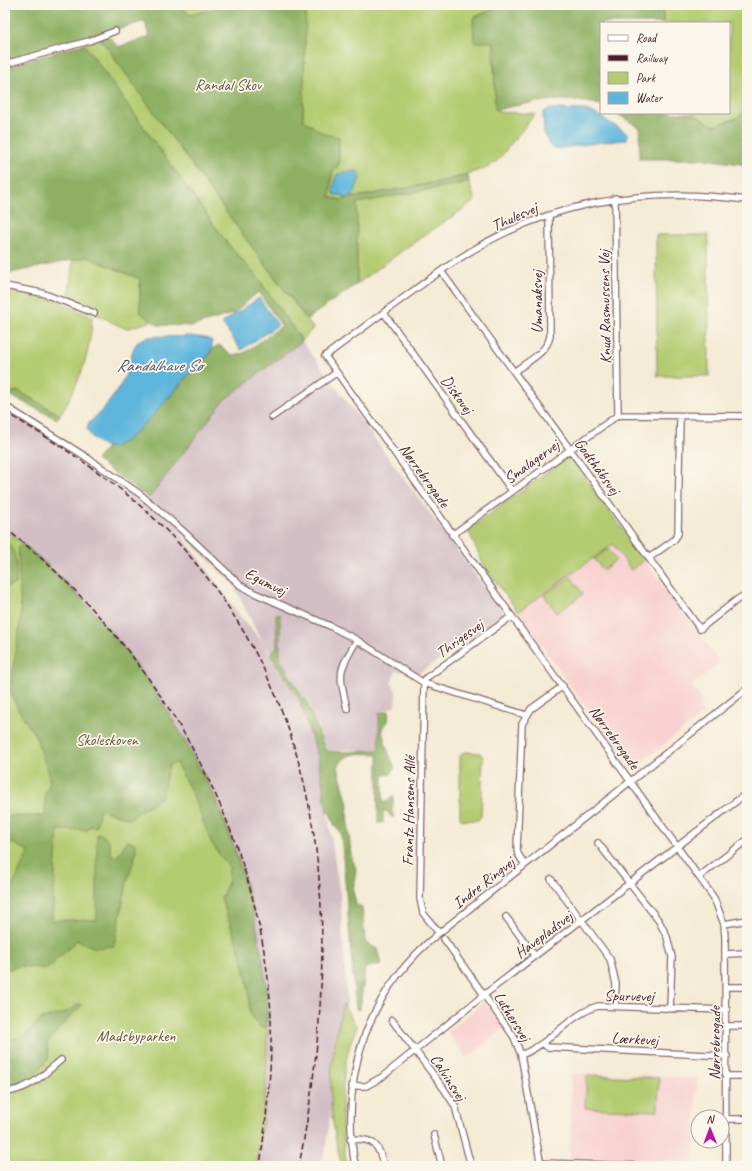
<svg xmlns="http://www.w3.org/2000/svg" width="752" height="1171" viewBox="0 0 752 1171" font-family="Caveat,sans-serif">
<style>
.built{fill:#f7d0cf}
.industrial{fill:#d2bec5;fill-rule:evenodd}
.green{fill:#b4cc71;stroke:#7f764e}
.forest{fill:#8fb063;stroke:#6c6847}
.water{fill:#5fb6dc;stroke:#546a84}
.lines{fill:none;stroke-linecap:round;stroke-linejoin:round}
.minor-casing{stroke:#866666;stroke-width:8}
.minor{stroke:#fff;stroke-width:5.5}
.rail{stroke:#4a1f2b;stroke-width:1.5;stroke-dasharray:6 3;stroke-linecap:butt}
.labels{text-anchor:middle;stroke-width:3.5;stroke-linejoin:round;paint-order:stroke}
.park-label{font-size:16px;fill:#6a5340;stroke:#fbf7ec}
.street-label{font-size:16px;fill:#4a1f2b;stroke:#fbf7ec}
.water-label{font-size:17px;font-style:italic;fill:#515469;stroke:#fbf7ec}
</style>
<rect width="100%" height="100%" fill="#fbf7ec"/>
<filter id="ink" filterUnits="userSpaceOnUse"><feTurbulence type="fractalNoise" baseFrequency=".025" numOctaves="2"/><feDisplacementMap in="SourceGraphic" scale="8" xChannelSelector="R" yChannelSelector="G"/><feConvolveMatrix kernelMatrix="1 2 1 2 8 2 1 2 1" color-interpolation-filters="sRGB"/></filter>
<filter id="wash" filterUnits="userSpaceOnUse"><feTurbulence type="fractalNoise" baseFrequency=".012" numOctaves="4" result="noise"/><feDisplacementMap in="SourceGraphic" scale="16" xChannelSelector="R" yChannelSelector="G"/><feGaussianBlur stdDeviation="0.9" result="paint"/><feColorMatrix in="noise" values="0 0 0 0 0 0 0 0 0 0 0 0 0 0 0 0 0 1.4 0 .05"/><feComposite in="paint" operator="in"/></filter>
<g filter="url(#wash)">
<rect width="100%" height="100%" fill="#f4ebd5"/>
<path class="built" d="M 613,544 L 631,569 L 645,561 L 720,663 L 691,685 L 703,702 L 698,705 L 704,713 L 634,768 L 630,768 L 518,612 Z
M 484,1002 L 504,1028 L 467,1058 L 448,1032 Z
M 571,1073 L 697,1078 L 694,1162 L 625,1159 L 624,1161 L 570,1160 Z"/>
<path class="industrial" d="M 302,341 L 506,616 L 419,673 L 396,671 L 391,683 L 396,691 L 395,706 L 379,713 L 378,750 L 327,750 L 309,704 L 291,674 L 265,646 L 298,699 L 319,757 L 340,895 L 347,1001 L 325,1152 L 319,1166 L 256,1166 L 265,1100 L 268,1052 L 266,988 L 254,916 L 229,832 L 210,788 L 200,769 L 163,705 L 136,665 L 106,627 L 70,588 L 31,552 L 5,534 L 5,409 L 77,454 L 139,499 L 148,504 L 149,498 L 224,400 ZM 177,529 L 233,584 L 262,642 L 242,618 Z"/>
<path class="green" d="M 179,5 L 502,5 L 473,18 L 494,42 L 493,57 L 498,112 L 535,114 L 498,160 L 487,168 L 444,181 L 340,200 L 330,197 L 332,174 L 339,164 L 324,134 L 303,121 L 111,50 L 149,37 L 146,25 L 172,23 L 200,13 L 190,15 Z
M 663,5 L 747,5 L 747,108 L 737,118 L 714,126 L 692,113 L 729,113 L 729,23 L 663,23 Z
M 100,38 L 240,231 L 313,328 L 302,341 L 258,278 L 227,243 L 84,44 Z
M 469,182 L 475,201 L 406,248 L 357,284 L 356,203 Z
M 656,235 L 708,235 L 709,376 L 657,376 Z
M 87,257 L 140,279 L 140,312 L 152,321 L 129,328 L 124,328 L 68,300 L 73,260 Z
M 5,289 L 58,301 L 92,317 C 91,354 79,384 60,415 L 18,391 L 10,393 L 5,390 Z
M 568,457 L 570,457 L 645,560 L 631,570 L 613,544 L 518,612 L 484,566 L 468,530 Z
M 5,530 C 80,585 138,662 184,741 C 193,757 203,772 211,788 C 239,847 258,921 266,986 C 268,998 267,1010 267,1022 C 268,1071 264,1118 256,1166 L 5,1166 Z
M 608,549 L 616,560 L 603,570 L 594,559 Z
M 571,577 L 583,594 L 557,613 L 544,595 Z
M 464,752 L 480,753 L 483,757 L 481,816 L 478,820 L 462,820 L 460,818 L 460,756 Z
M 343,1004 L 357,1027 C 339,1062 339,1128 347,1166 L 342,1166 C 325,1105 329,1065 343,1004 Z
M 587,1075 L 659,1078 L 658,1111 L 585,1108 Z"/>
<path class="forest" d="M 5,5 L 179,5 L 190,15 L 229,5 L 300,5 L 306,10 L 303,120 L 324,134 L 339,137 L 339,164 L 332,174 L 330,197 L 340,200 L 444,181 L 468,175 L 469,182 L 357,203 L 357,284 L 307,319 L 240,231 L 100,38 L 108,35 L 118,47 L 149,37 L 145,21 L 5,62 Z
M 502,5 L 663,5 L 663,23 L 601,23 L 601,105 C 561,95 534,102 495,110 L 494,42 L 474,42 L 473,18 Z
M 84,44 L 227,243 L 258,278 L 302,341 L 224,400 L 149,498 L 96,460 L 107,447 L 110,447 L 138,430 L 172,395 L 187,376 L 209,355 L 212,349 L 219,345 L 232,355 L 244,353 L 282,326 L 258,292 L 234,313 L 193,326 L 158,325 L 140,312 L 140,279 L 87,257 L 5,274 L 5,67 Z
M 747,108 L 747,165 L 705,159 L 639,159 L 640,128 L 616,113 L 692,113 L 714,126 L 737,118 Z
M 5,390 L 10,393 L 18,391 L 60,415 L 57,419 L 5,393 Z
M 5,540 C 19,552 16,567 16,583 L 5,588 Z
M 24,546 C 152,649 249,824 266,987 C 268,1000 267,1013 267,1026 L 262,1028 C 245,1018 251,1004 248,987 C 244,957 231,928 221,898 L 229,880 L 229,867 L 212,844 L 192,793 L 176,763 L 169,765 L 162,796 L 129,819 L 100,809 L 96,827 L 90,826 L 87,830 L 58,830 L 52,920 L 97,920 L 97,834 L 101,834 L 109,841 L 111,854 L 117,857 L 127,841 L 135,843 L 136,853 L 128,878 L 114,946 L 95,948 L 77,940 L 47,969 L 21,966 L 5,970 L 5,907 L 11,889 L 29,851 L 12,843 L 5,847 L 5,816 L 45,816 L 45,793 L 50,782 L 47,768 L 35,735 L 18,709 L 11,695 L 10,687 L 21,618 L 18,547 Z
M 276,614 L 280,614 L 280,659 L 308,705 L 326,751 L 349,752 L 379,750 L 379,713 L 389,711 L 388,722 L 382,728 C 384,743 389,754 395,768 L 391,774 L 383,775 L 383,803 L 394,796 L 392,811 L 394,817 L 392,818 L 388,812 L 383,810 L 383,823 L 378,823 L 378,754 C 360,754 347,750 338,767 L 348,805 L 347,814 L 351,856 L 356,869 L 353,891 L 356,905 L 362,907 L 365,942 L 377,949 L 381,964 L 365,968 L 360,1010 L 356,1009 L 341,833 L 335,827 L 330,813 L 327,812 L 318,757 L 299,699 L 270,654 L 277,647 Z
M 79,1004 L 82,1005 L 56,1032 L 47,1043 L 49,1058 L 38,1071 L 16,1085 L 5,1078 L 5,1039 L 22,1038 L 41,1019 L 65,1013 Z"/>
<path class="water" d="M 549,109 L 584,110 L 592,112 L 627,133 L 627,140 L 602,142 L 556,149 L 549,145 L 544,132 L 543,113 Z
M 356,171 L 361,175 L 353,196 L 345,198 L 342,195 L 335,195 L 333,192 L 336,175 L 344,172 Z
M 259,298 L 278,325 L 241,350 L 222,323 Z
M 188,336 L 206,338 L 212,341 C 212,347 212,351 208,356 C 202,364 193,369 186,377 C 169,396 139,436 116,446 C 106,451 90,438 87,429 L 89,423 C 107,407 119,391 128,369 C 132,359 131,344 142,339 C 152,334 176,338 188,336 Z"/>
</g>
<g filter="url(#ink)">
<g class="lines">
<g class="minor-casing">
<path id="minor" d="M 5,64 L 89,41 L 115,31
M 615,198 L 618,415
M 441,271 L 700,629 L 738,599 L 747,594
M 5,286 L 42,293 L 94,313
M 384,313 L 512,491
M 514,372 C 526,362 547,353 550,336 L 549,215
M 5,406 L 83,455 L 140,494 L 183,531 L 240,585 L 252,592 L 330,626 L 357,640 L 424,683 L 526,715
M 272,417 L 336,373
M 452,535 L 618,415 L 747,416
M 649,558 L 674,540 L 678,534 L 680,416
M 424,683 L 420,899 L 423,913 L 439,933
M 424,683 L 426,678 L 512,616
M 347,709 C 339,671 337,674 357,640
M 598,843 L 659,921 L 667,937 L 672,957 L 670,1009
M 525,865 L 518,854 L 517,850 L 522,724 L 531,709 L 563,686
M 700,876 L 747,840
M 551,879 L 610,959 L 616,984 L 615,1006
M 506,917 L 535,956
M 724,924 L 747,920
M 444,939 L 514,1037 L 521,1055 L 541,1166
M 726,954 L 747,953
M 727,987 L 747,987
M 392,1020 L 444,1089 L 455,1106 L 471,1166
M 727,1026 L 747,1026
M 544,1044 L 547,1047 L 727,1056
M 521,1055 C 550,1044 570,1014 598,1006 L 727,1010
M 727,1076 L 747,1076
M 352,1086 L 366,1086 L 382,1077 L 484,995 L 747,793
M 5,1092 C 29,1090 43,1075 61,1060
M 726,1119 L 747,1119
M 434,1135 L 442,1166
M 350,1139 C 375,1138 378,1144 384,1166
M 540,1163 L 640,1166
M 355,1166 C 340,1074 366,993 439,933 L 747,689
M 726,1166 L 725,938 L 724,924 L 714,898 L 325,356 C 369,324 412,290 457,260 C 546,201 643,186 747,200"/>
</g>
<use href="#minor" class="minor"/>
<path class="rail" d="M 5,412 C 68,450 130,489 180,545 C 338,721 341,945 299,1166
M 5,528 C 149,640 255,816 270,999 C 274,1055 267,1111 260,1166"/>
</g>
</g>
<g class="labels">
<g class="park-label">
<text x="228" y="90">Randal Skov</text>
<text x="107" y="745">Skoleskoven</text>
<text x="136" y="1041">Madsbyparken</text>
</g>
<g class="street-label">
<text transform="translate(514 216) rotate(-24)" y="6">Thulesvej</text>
<text transform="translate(536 302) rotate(-90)" y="6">Umanaksvej</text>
<text transform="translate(604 307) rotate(-91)" y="6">Knud Rasmussens Vej</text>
<text transform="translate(458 394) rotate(54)" y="6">Diskovej</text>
<text transform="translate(531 461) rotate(-36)" y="6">Smalagervej</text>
<text transform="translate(598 466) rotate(54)" y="6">Godthåbsvej</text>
<text transform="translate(425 475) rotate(54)" y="6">Nørrebrogade</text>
<text transform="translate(266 581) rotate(26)" y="6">Egumvej</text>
<text transform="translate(459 638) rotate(-36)" y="6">Thrigesvej</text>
<text transform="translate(615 737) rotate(54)" y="6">Nørrebrogade</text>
<text transform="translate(408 811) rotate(-89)" y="6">Frantz Hansens Allé</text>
<text transform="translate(483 882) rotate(-38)" y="6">Indre Ringvej</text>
<text transform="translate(543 934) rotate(-37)" y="6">Havepladsvej</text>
<text transform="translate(629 995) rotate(1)" y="6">Spurvevej</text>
<text transform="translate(513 1016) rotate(58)" y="6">Luthersvej</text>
<text transform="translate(635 1038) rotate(3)" y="6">Lærkevej</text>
<text transform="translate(714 1043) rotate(-90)" y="6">Nørrebrogade</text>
<text transform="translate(449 1077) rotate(57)" y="6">Calvinsvej</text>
</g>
<g class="water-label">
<text x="159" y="371">Randalhave Sø</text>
</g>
</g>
<rect width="752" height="1171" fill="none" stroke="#fbf7ec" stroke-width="20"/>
<rect x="600" y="22" width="130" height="92" fill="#fbf7ec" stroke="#b4a19f"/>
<rect x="608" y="35" width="20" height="6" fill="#ffffff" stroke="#b4a19f"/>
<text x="636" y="42" font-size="12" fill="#4a1f2b">Road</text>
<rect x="608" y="55" width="20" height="6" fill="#4a1f2b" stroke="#b4a19f"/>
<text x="636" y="62" font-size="12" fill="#4a1f2b">Railway</text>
<rect x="608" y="72" width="20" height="12" fill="#b4cc71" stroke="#b4a19f"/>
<text x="636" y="82" font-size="12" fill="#4a1f2b">Park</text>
<rect x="608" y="92" width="20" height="12" fill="#5fb6dc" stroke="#b4a19f"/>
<text x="636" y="102" font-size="12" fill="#4a1f2b">Water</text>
<g transform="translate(710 1129) rotate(359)"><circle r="19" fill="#fbf7ec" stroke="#b4a19f"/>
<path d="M0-3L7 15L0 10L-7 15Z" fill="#b5179e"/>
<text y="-6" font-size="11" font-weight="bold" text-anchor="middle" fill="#4a1f2b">N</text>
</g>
</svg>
